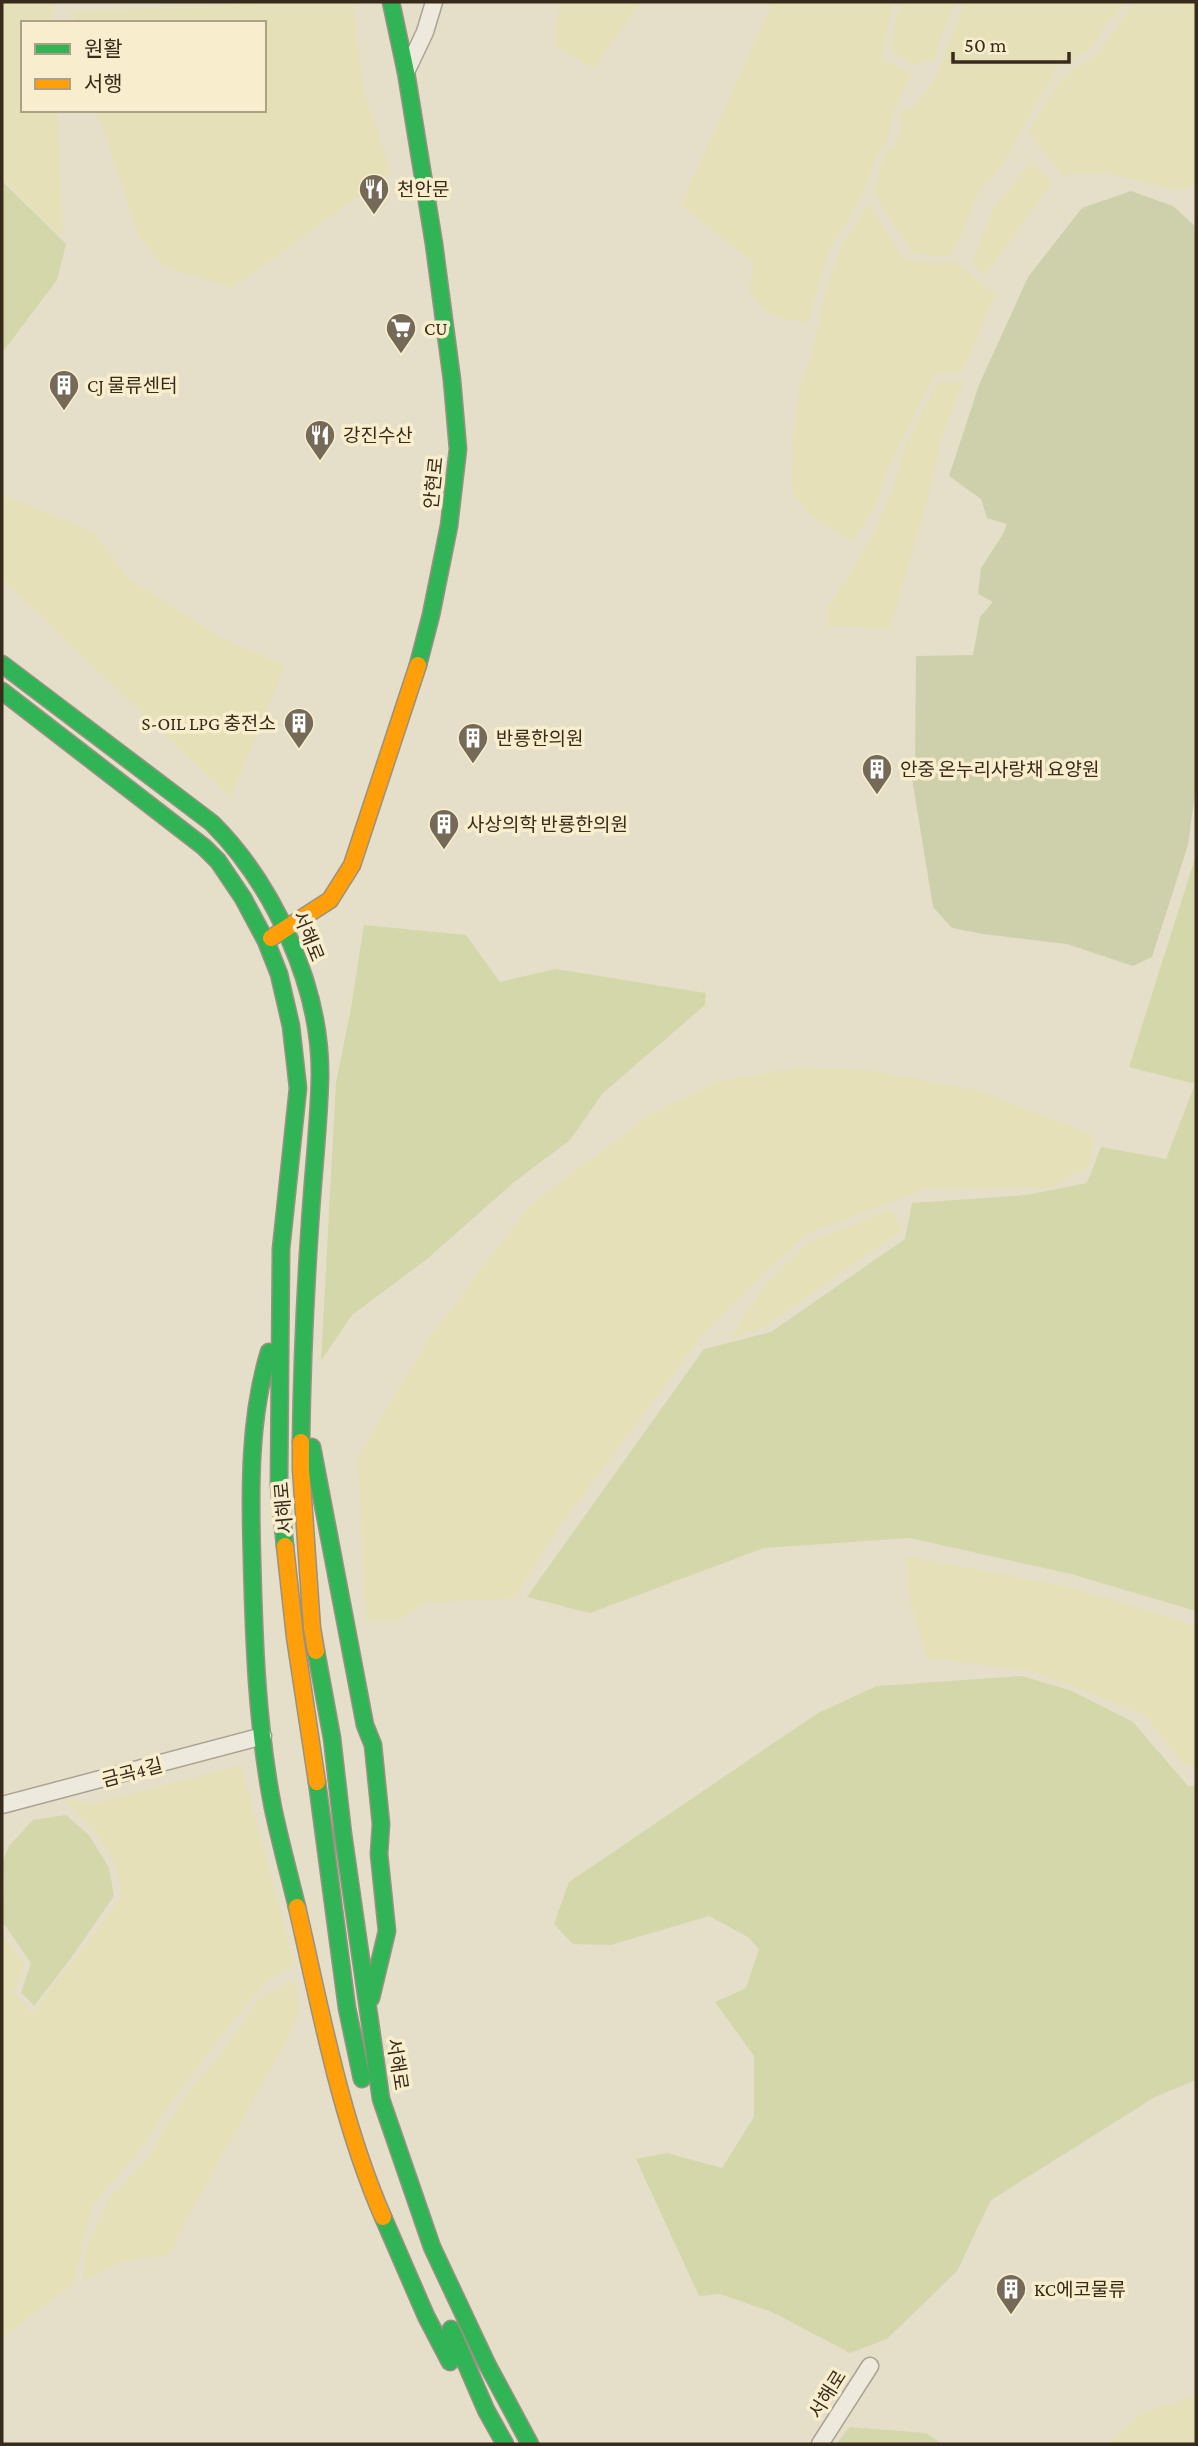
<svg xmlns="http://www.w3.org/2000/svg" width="1198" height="2446" viewBox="0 0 1198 2446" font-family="'Crimson Pro','Noto Sans KR',serif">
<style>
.farmland{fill:#e6e0b8}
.green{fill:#d3d7aa}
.cemetery{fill:#cdd0aa}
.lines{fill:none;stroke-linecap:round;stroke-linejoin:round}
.street-casing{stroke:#aaa393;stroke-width:19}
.fast-casing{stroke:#999283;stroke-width:19}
.slow-casing{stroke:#999283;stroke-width:19}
.street{stroke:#ede9dc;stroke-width:16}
.fast{stroke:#30b455;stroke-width:16}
.slow{stroke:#ff9f0a;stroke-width:16}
.labels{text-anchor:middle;stroke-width:7;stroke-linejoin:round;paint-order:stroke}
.poi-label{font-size:19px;fill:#392b1b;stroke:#f8eecd;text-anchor:start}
.street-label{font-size:19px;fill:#392b1b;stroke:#f8eecd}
</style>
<rect width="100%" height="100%" fill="#e5dfc9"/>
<path class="farmland" d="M 2,2 L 54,2 L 53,23 L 23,23 L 23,110 L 57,110 L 63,230 L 60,235 L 2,178 Z
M 275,2 L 353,2 L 363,88 L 391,173 L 233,288 L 163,266 L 139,236 L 97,110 L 264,110 L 264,23 L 75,23 L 72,12 Z
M 560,2 L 642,2 L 594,68 L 555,46 Z
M 773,2 L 893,2 L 882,58 L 912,74 L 895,107 L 887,142 L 875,159 L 861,198 L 827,254 L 808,323 L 781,318 L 766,311 L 750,293 L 754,263 L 681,205 Z
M 900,2 L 957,2 L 940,39 L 934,60 L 912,65 L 890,49 Z
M 964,2 L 1126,2 L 1103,28 L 1096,43 L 1084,53 L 1058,65 L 1002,166 L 979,193 L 957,245 L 949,256 L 914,254 L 874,194 L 884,155 L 894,147 L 901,132 L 899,113 L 915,106 L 937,76 Z
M 1134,2 L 1196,2 L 1196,187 L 1175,189 L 1105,173 L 1062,175 L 1030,134 L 1033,122 L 1058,83 L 1070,71 L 1096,55 Z
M 1032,161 L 1052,183 L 985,276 L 972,264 L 995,205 Z
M 868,203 L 905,260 L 958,263 L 988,289 L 996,293 L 963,371 L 935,374 L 889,467 L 875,507 L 852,542 L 809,514 L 792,490 L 793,445 L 799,390 L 812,355 L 828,283 L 841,247 Z
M 964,381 L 941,439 L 929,494 L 890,629 L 828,626 L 827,608 L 849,577 L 872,536 L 895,483 L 902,452 L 937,383 Z
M 2,494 L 93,532 L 129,579 L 222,638 L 285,666 L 231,798 L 2,579 Z
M 801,1067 L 870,1071 L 980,1091 L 1092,1135 L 1091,1165 L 1051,1188 L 929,1188 L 809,1233 L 766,1272 L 701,1337 L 556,1532 L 515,1598 L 427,1602 L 397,1621 L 366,1621 L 358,1456 L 430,1337 L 530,1205 L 651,1114 L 717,1082 Z
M 891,1209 L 902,1230 L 765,1327 L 730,1339 L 766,1283 L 809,1242 Z
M 905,1556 L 1073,1588 L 1196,1626 L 1196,1768 L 1184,1765 L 1145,1715 L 1033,1671 L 927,1658 L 911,1603 Z
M 241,1766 L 295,1964 L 265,1983 L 239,2013 L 167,2108 L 141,2150 L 92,2205 L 74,2283 L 2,2339 L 2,1935 L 24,1963 L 14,1993 L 32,2014 L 122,1897 L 116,1865 L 97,1834 L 64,1800 L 91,1804 Z
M 296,1980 L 298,2011 L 287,2040 L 185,2223 L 170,2255 L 124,2261 L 83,2281 L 86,2247 L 109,2198 L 148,2159 L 164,2128 L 197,2080 L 218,2059 L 260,1997 Z
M 1196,2396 L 1196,2444 L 1107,2444 L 1142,2413 Z"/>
<path class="green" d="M 2,181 L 66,244 L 57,280 L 2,353 Z
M 1196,855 L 1196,1611 L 1071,1574 L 910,1538 L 764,1548 L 590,1613 L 527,1597 L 704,1349 L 771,1332 L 905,1239 L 912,1203 L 1027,1195 L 1087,1183 L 1101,1147 L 1166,1159 L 1195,1084 L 1129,1067 Z
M 364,925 L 466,935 L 500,982 L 555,969 L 706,993 L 705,1005 L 603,1093 L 570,1140 L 513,1183 L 427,1259 L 352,1315 L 321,1361 L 336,1083 L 351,1008 Z
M 1022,1676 L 1072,1691 L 1133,1722 L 1188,1786 L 1196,1786 L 1196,2080 L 1155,2097 L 991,2200 L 957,2271 L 887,2339 L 850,2353 L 772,2312 L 720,2294 L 699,2296 L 636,2159 L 667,2153 L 722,2168 L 754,2117 L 754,2056 L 715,2002 L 746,1988 L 759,1949 L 748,1937 L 709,1916 L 611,1945 L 573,1944 L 554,1924 L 569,1882 L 818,1713 L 877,1686 Z
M 66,1815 L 89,1835 L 109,1868 L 114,1896 L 71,1958 L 34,2006 L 21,1992 L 31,1963 L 2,1921 L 4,1881 L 2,1862 L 9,1846 L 33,1820 Z
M 849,2427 L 926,2433 L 942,2444 L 837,2444 Z"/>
<path class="cemetery" d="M 1131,191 L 1173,206 L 1196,227 L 1196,785 L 1188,845 L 1152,957 L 1133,966 L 1067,944 L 983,934 L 952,928 L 933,907 L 911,772 L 915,770 L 916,656 L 973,655 L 980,617 L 993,602 L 978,594 L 981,568 L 1003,534 L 1007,524 L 987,518 L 981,499 L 949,476 L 979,385 L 1028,277 L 1082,208 Z"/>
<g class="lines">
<g class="street-casing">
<path id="street" d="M 406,72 L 425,32 L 434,2
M 2,1805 L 263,1736
M 820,2444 L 870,2366"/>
</g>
<g class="fast-casing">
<path id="fast" d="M 391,2 L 406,72 L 434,244 L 452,380 L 458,449 L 449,526 L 431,615 L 418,665
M 2,664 L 212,823 C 274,885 321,987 320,1076 C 319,1125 313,1175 310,1224 C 305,1297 302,1369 301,1442
M 2,691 L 204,847 L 218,861 L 243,898 L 266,941 L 279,974 L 291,1026 L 298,1088 L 281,1249 L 279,1485 L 285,1546
M 269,1352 C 249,1418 250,1490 252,1558 C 254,1642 257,1726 273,1808 C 280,1841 289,1874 297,1907
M 312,1447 L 365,1725 L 373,1745 L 381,1824 L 379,1854 L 387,1931 L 371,1998
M 316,1651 L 332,1738 L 343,1834 L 381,2099 L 432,2247 L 487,2364 L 530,2444
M 317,1782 L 347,2008 L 362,2079
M 383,2217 L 426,2316 L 450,2362
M 451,2329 L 486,2410 L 505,2444"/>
</g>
<g class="slow-casing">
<path id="slow" d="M 271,938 L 330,900 L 352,865 L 418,665
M 301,1442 L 301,1469 L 312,1628 L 316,1651
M 285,1546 L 295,1637 L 317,1782
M 297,1907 C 321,2011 340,2118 383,2217"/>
</g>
<use href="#street" class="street"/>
<use href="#fast" class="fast"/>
<use href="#slow" class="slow"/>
</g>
<defs>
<g id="restaurant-pin" transform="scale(1.575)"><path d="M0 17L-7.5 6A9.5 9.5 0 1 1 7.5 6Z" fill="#756a58" stroke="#f8eecd"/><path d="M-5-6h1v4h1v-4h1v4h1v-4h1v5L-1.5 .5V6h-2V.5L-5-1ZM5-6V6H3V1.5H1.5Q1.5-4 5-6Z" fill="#fff"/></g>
<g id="supermarket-pin" transform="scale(1.575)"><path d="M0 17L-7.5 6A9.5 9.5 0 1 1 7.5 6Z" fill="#756a58" stroke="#f8eecd"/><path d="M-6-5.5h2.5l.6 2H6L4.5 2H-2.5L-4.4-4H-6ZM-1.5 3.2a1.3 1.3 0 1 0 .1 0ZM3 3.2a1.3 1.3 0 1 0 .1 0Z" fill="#fff"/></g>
<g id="building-pin" transform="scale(1.575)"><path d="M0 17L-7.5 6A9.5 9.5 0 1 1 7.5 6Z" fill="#756a58" stroke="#f8eecd"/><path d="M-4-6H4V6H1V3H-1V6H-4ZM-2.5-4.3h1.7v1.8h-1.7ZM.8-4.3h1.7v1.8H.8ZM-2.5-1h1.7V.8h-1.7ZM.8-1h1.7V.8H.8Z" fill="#fff"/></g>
</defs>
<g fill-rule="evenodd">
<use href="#restaurant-pin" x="374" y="189"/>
<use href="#supermarket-pin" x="401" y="328"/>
<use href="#building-pin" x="64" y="385"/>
<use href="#restaurant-pin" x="320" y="435"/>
<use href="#building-pin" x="299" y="723"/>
<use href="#building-pin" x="473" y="738"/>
<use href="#building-pin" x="877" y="769"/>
<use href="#building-pin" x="444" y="824"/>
<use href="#building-pin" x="1011" y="2289"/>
</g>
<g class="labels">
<g class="poi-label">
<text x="397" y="196">천안문</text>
<text x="424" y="335">CU</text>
<text x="87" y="392">CJ 물류센터</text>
<text x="343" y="442">강진수산</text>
<text x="276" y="730" text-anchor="end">S-OIL LPG 충전소</text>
<text x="496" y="745">반룡한의원</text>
<text x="900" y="776">안중 온누리사랑채 요양원</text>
<text x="467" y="831">사상의학 반룡한의원</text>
<text x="1034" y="2296">KC에코물류</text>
</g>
<g class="street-label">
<text transform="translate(433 483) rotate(-84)" y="7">안현로</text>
<text transform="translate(309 936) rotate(68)" y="7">서해로</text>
<text transform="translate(283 1508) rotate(-95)" y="7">서해로</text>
<text transform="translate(132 1772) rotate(-15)" y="7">금곡4길</text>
<text transform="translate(398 2064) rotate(81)" y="7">서해로</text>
<text transform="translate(827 2394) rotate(-58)" y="7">서해로</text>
</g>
</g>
<rect width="1198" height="2446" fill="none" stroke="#392b1b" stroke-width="7"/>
<rect x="21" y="21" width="245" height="91" fill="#f8eecd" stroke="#aca086" stroke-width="2"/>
<rect x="35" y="44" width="35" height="10" fill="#30b455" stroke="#aca086" stroke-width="2"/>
<text x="84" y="56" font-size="21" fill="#392b1b">원활</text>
<rect x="35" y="79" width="35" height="10" fill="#ff9f0a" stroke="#aca086" stroke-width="2"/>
<text x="84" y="91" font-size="21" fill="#392b1b">서행</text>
<path d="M953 52v10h116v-10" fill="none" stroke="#392b1b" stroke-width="3.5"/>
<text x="964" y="52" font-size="21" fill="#392b1b" stroke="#f8eecd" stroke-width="5" paint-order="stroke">50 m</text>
</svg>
